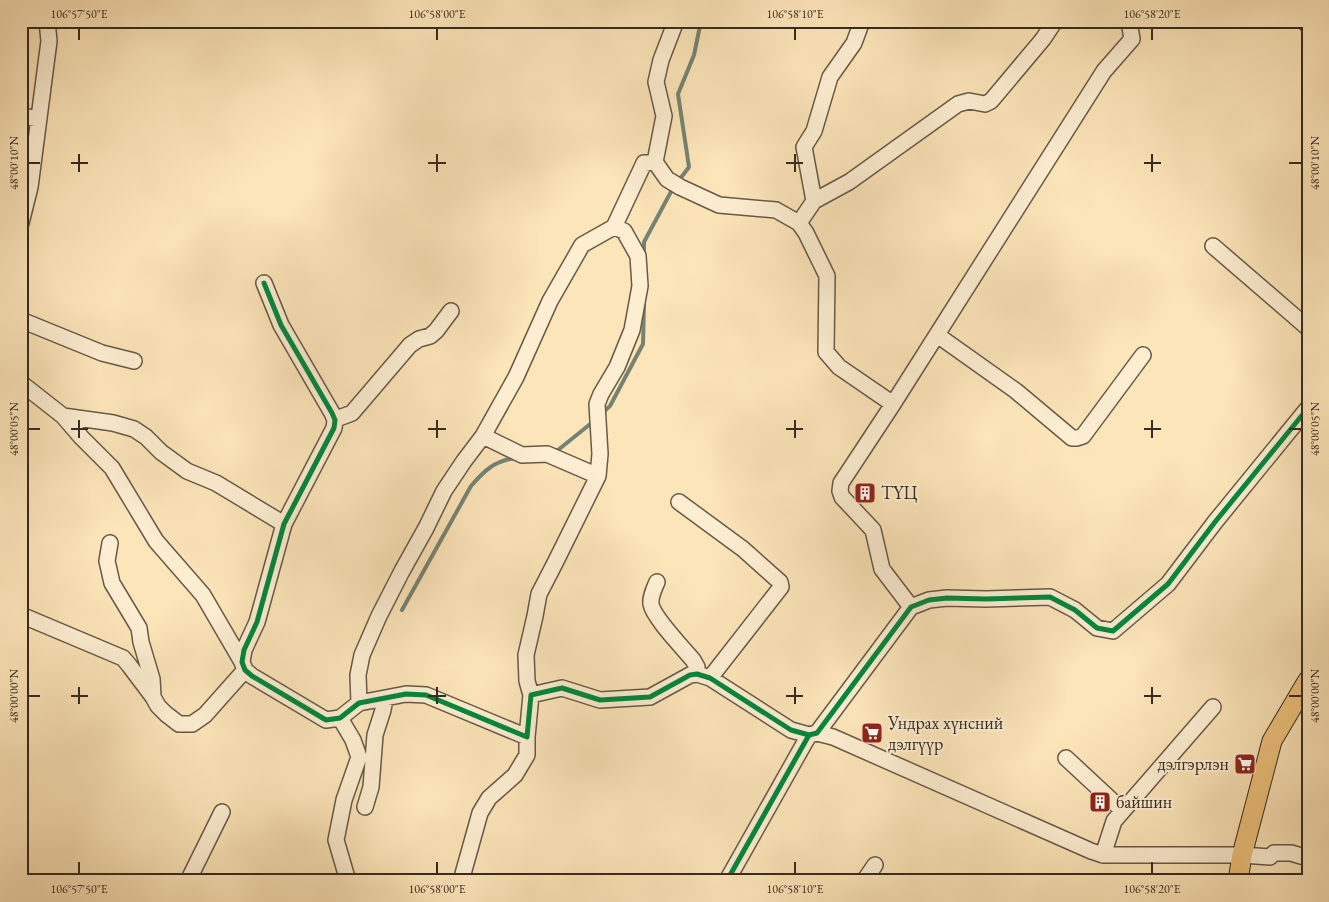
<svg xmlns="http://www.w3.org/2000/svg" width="1329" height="902" viewBox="0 0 1329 902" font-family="'EB Garamond',serif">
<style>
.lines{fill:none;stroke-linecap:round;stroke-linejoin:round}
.stream{stroke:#768374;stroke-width:4}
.minor-casing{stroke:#685947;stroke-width:18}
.major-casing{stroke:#372a21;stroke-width:21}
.minor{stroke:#fdeed2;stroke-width:15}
.major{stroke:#eec27c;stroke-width:19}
.cycleway-casing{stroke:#fdeed2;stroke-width:8}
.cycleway{stroke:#00873e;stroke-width:5}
.ticks{fill:none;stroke:#372a21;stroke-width:2}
.labels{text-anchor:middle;stroke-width:4;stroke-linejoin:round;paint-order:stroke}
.poi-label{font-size:18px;fill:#372a21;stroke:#fdeed2;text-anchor:start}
.neatline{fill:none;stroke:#372a21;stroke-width:2}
.ticks-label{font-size:12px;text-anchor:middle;fill:#372a21}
</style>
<rect width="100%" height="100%" fill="#fce5b9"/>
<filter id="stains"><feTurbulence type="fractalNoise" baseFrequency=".004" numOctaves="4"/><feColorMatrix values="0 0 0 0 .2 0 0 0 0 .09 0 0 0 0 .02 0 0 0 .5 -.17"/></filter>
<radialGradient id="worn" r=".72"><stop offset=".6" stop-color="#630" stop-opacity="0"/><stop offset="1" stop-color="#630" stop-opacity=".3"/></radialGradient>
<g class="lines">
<path class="stream" d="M 677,183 L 689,167 L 678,94 L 694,55 L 701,21
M 644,257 L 644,242 L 673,188
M 601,414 L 610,406 L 643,344 L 644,304
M 551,451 L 558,450 L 594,421
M 402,610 L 471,486 C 484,471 494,461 515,458"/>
<g class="minor-casing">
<path id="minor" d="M 676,21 L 661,60 L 656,82 L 664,116 L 655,162 L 667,179 L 680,187 L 719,205 L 776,210 L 799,223
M 1303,21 L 1308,25
M 21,116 L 39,119
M 814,201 L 804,147 L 814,131 L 830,77 L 854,43 L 862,21
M 21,223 L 30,187 L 49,41 L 47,21
M 1213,246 L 1308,328
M 264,283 L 281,325 L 332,413 L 335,420 L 334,428 L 284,524 L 257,622 L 244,650 L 242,662 L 245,670 L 252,676 L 326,720 L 340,718 L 359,703 L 406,694 L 426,695 L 527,737 L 531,695 L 562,688 L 600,700 L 650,697 L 690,675 L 697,674 L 710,678 L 791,730 L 809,735
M 21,320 L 102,353 L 134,361
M 936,337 L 940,337 L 1016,391 L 1072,438 L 1077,438 L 1083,436 L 1143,355
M 21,383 L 63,416 L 113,423 L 134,429 L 146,437 L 161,452 L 187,471 L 216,483 L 284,524
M 893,404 L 839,367 L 826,352 L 827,276 L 806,233 L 799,223 L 814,201 L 849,182 L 958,104 L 969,101 L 985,104 L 991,101 L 1043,39 L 1055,21
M 63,416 L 81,437 L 112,468 L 156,541 L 203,595 L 242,662
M 335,420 C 341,416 346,416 352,413 L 410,345 L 419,339 L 430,336 L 436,331 L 451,311
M 483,436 L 522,455 L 547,454 L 598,476
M 679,502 L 743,549 L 780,582 L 781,587 L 710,678
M 110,543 L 107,561 L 112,583 L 139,628 L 141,642 L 152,679 L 153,697 L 158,706 L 166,714 L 179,724 L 192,724 L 205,715 L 245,670
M 657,582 C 654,589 650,597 651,604 C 653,617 683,648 693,660 L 697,667 L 697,674
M 911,607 L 882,569 L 873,530 L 842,497 L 840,491 L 841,483 L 893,404 L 1104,71 L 1132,39 L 1129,21
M 21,615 L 123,658 L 129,665 L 153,697
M 531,695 L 527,681 L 526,655 L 535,616 L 539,594 L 555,563 L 598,476 L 600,454 L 597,404 L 601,394 L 617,367 L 632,330 L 640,286 L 638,256 L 624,231 L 614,227
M 359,703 L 358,675 L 362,655 L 379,616 L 402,571 L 426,528 L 444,491 L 464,461 L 483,436 L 516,377 L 550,301 L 582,245 L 614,227 L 644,163 L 655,162
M 340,718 L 353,740 L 359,757 L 344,800 L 336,840 L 348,881
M 817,733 L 833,737 L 1091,851 L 1103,855 L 1242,855 L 1270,857 L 1274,853 L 1291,853 L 1308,858
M 1066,758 L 1122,810
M 365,807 L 371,787 L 375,735 L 383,710 L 385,699
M 1103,855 L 1114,821 L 1213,707
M 188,881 L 222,812
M 461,881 L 480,813 L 489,798 L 515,775 L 527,755 L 527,737
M 730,881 L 729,877 L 809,735 L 817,733 L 911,607 L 929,600 L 947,598 L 986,599 L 1050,597 L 1075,610 L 1097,628 L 1113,631 L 1168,584 L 1215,522 L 1308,408
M 864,881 L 875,865"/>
</g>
<g class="major-casing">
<path id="major" d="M 1238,881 L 1242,855 L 1272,741 L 1308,680"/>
</g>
<use href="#minor" class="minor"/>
<use href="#major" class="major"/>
<g class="cycleway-casing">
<path id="cycleway" d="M 264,283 L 281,325 L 332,413 L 335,420 L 334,428 L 284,524 L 257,622 L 244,650 L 242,662 L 245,670 L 252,676 L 326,720 L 340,718 L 359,703 L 406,694 L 426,695 L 527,737 L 531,695 L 562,688 L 600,700 L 650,697 L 690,675 L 697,674 L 710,678 L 791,730 L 809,735
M 730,881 L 729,877 L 809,735 L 817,733 L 911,607 L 929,600 L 947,598 L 986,599 L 1050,597 L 1075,610 L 1097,628 L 1113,631 L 1168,584 L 1215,522 L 1308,408"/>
</g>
<use href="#cycleway" class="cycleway"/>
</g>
<path class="ticks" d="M 79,28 L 79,40M 437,28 L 437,40M 795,28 L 795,40M 1152,28 L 1152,40M 79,154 L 79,172M 437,154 L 437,172M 795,154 L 795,172M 1152,154 L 1152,172M 28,163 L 40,163M 71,163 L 88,163M 428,163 L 446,163M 786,163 L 803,163M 1144,163 L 1161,163M 1289,163 L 1302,163M 79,420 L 79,438M 437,420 L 437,438M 795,420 L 795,438M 1152,420 L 1152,438M 28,429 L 40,429M 71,429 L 88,429M 428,429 L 446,429M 786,429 L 803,429M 1144,429 L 1161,429M 1289,429 L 1302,429M 79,687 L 79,704M 437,687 L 437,704M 795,687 L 795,704M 1152,687 L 1152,704M 28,696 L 40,696M 71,696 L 88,696M 428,696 L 446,696M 786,696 L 803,696M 1144,696 L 1161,696M 1289,696 L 1302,696M 79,862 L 79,874M 437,862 L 437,874M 795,862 L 795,874M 1152,862 L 1152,874"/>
<defs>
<g id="building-square" transform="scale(1.125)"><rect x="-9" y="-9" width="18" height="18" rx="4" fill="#8f2418" stroke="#fdeed2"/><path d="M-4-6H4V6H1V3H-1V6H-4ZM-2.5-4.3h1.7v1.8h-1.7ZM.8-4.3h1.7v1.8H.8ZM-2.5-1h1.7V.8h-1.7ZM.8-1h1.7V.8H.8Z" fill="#fff"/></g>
<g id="supermarket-square" transform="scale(1.125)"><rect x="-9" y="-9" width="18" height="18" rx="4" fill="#8f2418" stroke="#fdeed2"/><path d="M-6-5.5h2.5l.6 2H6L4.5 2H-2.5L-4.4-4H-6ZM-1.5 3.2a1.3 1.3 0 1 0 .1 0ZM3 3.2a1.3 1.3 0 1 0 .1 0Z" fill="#fff"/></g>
</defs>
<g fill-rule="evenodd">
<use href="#building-square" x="865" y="493"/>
<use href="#supermarket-square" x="872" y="733"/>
<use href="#supermarket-square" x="1245" y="764"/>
<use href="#building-square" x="1100" y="802"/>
</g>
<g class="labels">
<g class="poi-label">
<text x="881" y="499">ТҮЦ</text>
<text x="888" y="729">Ундрах хүнсний<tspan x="888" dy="21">дэлгүүр</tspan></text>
<text x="1229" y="770" text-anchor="end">дэлгэрлэн</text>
<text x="1116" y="808">байшин</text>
</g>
</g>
<rect width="1329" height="902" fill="none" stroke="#fce5b9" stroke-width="55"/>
<rect x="28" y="28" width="1274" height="846" class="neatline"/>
<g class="ticks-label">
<text x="79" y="18">106°57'50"E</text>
<text x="437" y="18">106°58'00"E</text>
<text x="795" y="18">106°58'10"E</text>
<text x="1152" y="18">106°58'20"E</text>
<text transform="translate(14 163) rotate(-90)" y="4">48°00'10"N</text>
<text transform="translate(1315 163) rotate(-90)" y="4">48°00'10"N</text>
<text transform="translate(14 429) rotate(-90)" y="4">48°00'05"N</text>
<text transform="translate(1315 429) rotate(-90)" y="4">48°00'05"N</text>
<text transform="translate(14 696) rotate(-90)" y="4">48°00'00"N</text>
<text transform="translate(1315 696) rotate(-90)" y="4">48°00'00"N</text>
<text x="79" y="893">106°57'50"E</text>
<text x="437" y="893">106°58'00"E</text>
<text x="795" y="893">106°58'10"E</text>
<text x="1152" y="893">106°58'20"E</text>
</g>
<rect width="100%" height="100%" filter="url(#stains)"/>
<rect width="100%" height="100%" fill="url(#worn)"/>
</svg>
